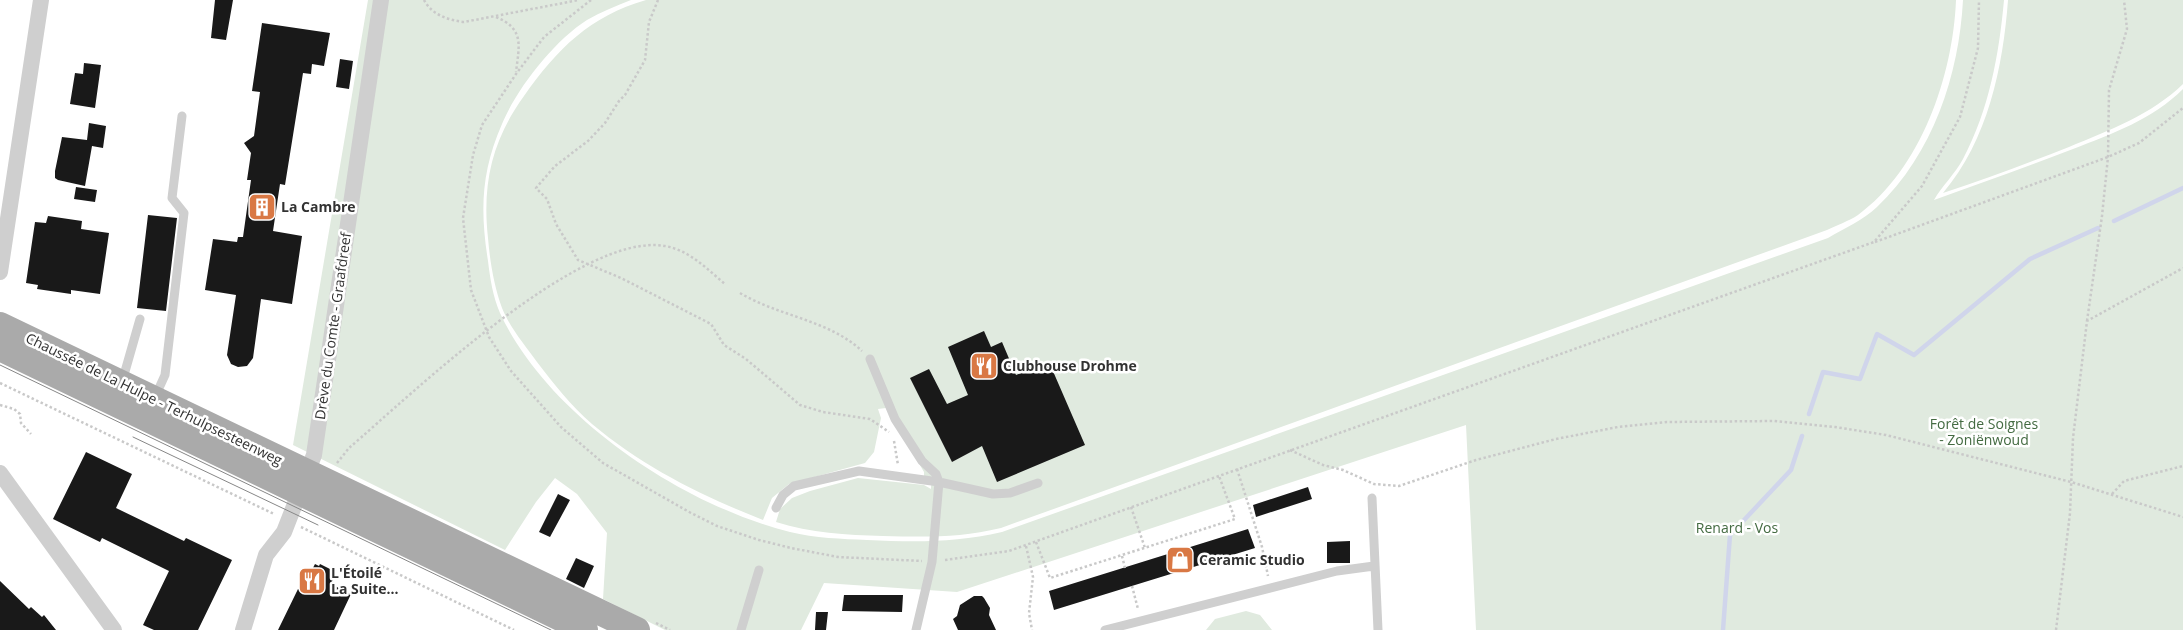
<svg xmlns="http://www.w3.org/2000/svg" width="2183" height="630" viewBox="0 0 2183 630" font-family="'Open Sans',sans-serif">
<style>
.green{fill:#e0eadf}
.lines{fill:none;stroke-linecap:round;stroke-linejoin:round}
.stream{stroke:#d0d5eb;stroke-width:4.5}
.building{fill:#191919}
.path{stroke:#c9c9c9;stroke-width:2.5;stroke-dasharray:2.5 2.5;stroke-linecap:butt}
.service{stroke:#cfcfcf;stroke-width:9}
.minor{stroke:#cfcfcf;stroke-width:16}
.primary{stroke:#aaa;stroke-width:26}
.tram{stroke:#878787;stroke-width:1}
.labels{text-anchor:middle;stroke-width:5;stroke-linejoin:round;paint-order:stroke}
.poi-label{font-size:14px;font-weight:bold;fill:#323232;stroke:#fff;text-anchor:start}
.street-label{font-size:14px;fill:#323232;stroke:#fff}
.park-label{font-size:14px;fill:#446b42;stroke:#fff}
</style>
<rect width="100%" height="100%" fill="#fff"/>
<path class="green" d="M 368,0 L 631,0 C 616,6 601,12 587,20 C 554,41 517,88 502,124 C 481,172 480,210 488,261 C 490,278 493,297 500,313 C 548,416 682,505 790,532 C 815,538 842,539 867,540 C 914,542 955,543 1002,532 L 1828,238 C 1845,228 1863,220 1877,207 C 1933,154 1959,75 1963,0 L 2004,0 C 1999,55 1989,110 1963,159 C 1955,174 1942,186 1934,200 C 1980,183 2027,167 2073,149 C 2112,134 2153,119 2183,89 L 2183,630 L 1476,630 L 1466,425 L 957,592 L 824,583 L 801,630 L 665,630 L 603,599 L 607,533 L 577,494 L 555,478 L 536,502 L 505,550 L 293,445 Z
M 646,0 L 1956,0 C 1953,76 1921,169 1858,215 C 1849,221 1837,225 1827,230 L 1001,528 C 960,538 925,537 883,536 C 846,535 811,533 776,522 L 780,509 L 792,498 L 810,491 L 858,478 L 924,485 L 931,489 L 931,481 L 924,476 L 924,472 L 886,408 L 878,409 L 881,418 L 874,452 L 865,463 L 789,484 L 772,498 L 763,520 C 702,496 643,467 592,424 C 571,406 554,384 537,362 C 525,345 510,328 502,308 C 494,286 490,262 488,238 C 482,184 492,140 524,96 C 557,49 590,16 646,0 Z
M 2008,0 L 2183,0 L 2183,84 C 2151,115 2110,130 2069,147 C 2028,163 1986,179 1943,193 C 1988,140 2003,67 2008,0 Z
M 1246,611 L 1260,615 L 1272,630 L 1206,630 L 1215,619 Z"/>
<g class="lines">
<path class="stream" d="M 2114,221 L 2183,188
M 1809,414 L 1823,372 L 1860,379 L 1877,334 L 1914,355 L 2030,259 L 2098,228
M 1723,630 L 1730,535 L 1791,470 L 1802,436"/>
</g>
<path class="building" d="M 215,0 L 233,0 L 226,40 L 211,38 Z
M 262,23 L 330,33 L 324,66 L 312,64 L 311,74 L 303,73 L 285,185 L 280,184 L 273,231 L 302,236 L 292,304 L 261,299 L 253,358 L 247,366 L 238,367 L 231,364 L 227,355 L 236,295 L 205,290 L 213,239 L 237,242 L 238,237 L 243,237 L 251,180 L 247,180 L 251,153 L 244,143 L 254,136 L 260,92 L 252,91 Z
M 340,59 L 353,61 L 349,89 L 336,87 Z
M 84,63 L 101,65 L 95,108 L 70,104 L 75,73 L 83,74 Z
M 89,123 L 106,126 L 103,148 L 92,146 L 85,186 L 58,180 L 55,178 L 55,171 L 62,137 L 87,140 Z
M 76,187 L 97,190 L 95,202 L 74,199 Z
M 148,215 L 177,218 L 166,311 L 137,308 Z
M 48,216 L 82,221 L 81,229 L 109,233 L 100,294 L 71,290 L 71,294 L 37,289 L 38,285 L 26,283 L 35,222 L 46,223 Z
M 984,331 L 991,347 L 1002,342 L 1016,375 L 1049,362 L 1085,445 L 997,482 L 982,446 L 952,462 L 910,378 L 929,369 L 947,404 L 968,395 L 948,347 Z
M 86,452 L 132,474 L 116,508 L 184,541 L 186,538 L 232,560 L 198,630 L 154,630 L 143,625 L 169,571 L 102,538 L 100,542 L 53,519 Z
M 1308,487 L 1312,499 L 1256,517 L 1253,505 Z
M 558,494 L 570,500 L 550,537 L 539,532 Z
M 1248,529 L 1255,548 L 1054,610 L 1049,591 Z
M 1350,541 L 1350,563 L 1327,563 L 1327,542 Z
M 576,558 L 594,566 L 584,588 L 566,579 Z
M 315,564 L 319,566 L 320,564 L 336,572 L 331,584 L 351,594 L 334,630 L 278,630 L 298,589 L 301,591 Z
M 0,581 L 29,609 L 31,607 L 42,617 L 44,615 L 56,630 L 0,630 Z
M 844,595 L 903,595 L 902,612 L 842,611 Z
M 974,596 L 982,596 L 984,598 L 990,608 L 989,615 L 996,630 L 958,630 L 953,619 L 957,616 L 960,605 Z
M 816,612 L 828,612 L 826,630 L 815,630 Z"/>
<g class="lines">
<path class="path" d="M 424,0 C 432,15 448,20 464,22 L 579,0
M 591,0 L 544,37 L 516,74 L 482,125 L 473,155 L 463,218 L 471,290 L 489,337 L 511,371 L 561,427 L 603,463 L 691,513 L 717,526 L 759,540 L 791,548 L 838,557 L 922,561
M 658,0 L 649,22 L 645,60 L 625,95 L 619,101 L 605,123 L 588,141 L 555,166 L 536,188 L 547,199 L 556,224 L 578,260 L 621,278 L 711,324 L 724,345 L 746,359 L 800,405 L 823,412 L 870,419 L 889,432
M 496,17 C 525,29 519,46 516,72
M 1875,242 L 2108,157 L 2139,143 L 2183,108
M 740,293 C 778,316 829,320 862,351
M 2087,321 L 2102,216 L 2108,157 L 2109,90 L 2127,29 L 2124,0
M 0,383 L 274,514
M 0,405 L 14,409 L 20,414 L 21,423 L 31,434
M 894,441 L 898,465
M 1290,450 L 1323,465 L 1343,470 L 1374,484 L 1399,486 L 1476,460 L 1556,439 L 1618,427 L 1667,422 L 1774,421 L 1835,427 L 1886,435 L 2071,482 L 2183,517
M 337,463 L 349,448 C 412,394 581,231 665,246 C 689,250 707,269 725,284
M 1237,469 L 1262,547 L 1268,576
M 2112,494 L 2124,481 L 2183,466
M 1131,507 L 1145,548
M 301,527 L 514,630
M 1036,542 L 1050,578 L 1235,519 L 1219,476
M 1026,546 L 1033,577 L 1029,613 L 1032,630
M 1122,556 L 1125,568
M 945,560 L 1009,551 L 1874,242 L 1922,186 L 1960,117 L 1978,48 L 1979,0
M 1132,586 L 1138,609
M 656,623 L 670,630
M 2056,630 L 2070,513 L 2073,438 L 2087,321 L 2183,268"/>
<path class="service" d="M 870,359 L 895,419 L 922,461 L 936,474 L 939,482 L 993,494 L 1010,493 L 1038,483
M 122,382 L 140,319
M 155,397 L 165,375 L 184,213 L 172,198 L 182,116
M 1372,498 L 1378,630
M 776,508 L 783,495 L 794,486 L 859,471 L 939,482 L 932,562 L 916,630
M 741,630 L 759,570
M 1105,630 L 1337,571 L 1374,566"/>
<path class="minor" d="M 0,272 L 41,0
M 0,473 L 114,630
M 243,630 L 266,555 L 284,532 L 314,455 L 381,0"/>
<path class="primary" d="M 0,325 L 637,630
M 0,348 L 585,630"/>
<path class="tram" d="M 0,365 L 551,630
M 133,437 L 318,525"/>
</g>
<defs>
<g id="building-square" transform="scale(1.4375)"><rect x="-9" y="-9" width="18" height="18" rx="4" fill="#d97844" stroke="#fff"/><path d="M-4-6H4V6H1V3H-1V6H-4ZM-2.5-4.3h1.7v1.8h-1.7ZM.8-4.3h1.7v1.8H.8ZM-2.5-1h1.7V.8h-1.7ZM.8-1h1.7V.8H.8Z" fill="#fff"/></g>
<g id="restaurant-square" transform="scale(1.4375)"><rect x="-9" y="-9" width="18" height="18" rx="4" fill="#d97844" stroke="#fff"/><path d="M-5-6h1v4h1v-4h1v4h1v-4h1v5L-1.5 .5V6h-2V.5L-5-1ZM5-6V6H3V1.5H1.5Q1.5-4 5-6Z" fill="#fff"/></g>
<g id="shop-square" transform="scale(1.4375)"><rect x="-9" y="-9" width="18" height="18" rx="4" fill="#d97844" stroke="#fff"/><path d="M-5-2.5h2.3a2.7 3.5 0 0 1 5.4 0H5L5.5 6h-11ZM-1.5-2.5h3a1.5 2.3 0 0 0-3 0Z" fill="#fff"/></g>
</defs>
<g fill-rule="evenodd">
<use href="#building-square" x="262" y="207"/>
<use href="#restaurant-square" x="984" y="366"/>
<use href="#shop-square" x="1180" y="560"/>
<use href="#restaurant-square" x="312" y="581"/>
</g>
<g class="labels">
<g class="poi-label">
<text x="281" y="212">La Cambre</text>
<text x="1003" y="371">Clubhouse Drohme</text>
<text x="1199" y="565">Ceramic Studio</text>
<text x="331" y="578">L'Étoilé<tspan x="331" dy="16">La Suite...</tspan></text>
</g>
<g class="street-label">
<text transform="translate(333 326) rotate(-82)" y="5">Drève du Comte - Graafdreef</text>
<text transform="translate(154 399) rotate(26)" y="5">Chaussée de La Hulpe - Terhulpsesteenweg</text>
</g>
<g class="park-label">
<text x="1984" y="429">Forêt de Soignes<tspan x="1984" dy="16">- Zoniënwoud</tspan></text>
<text x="1737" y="533">Renard - Vos</text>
</g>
</g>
</svg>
